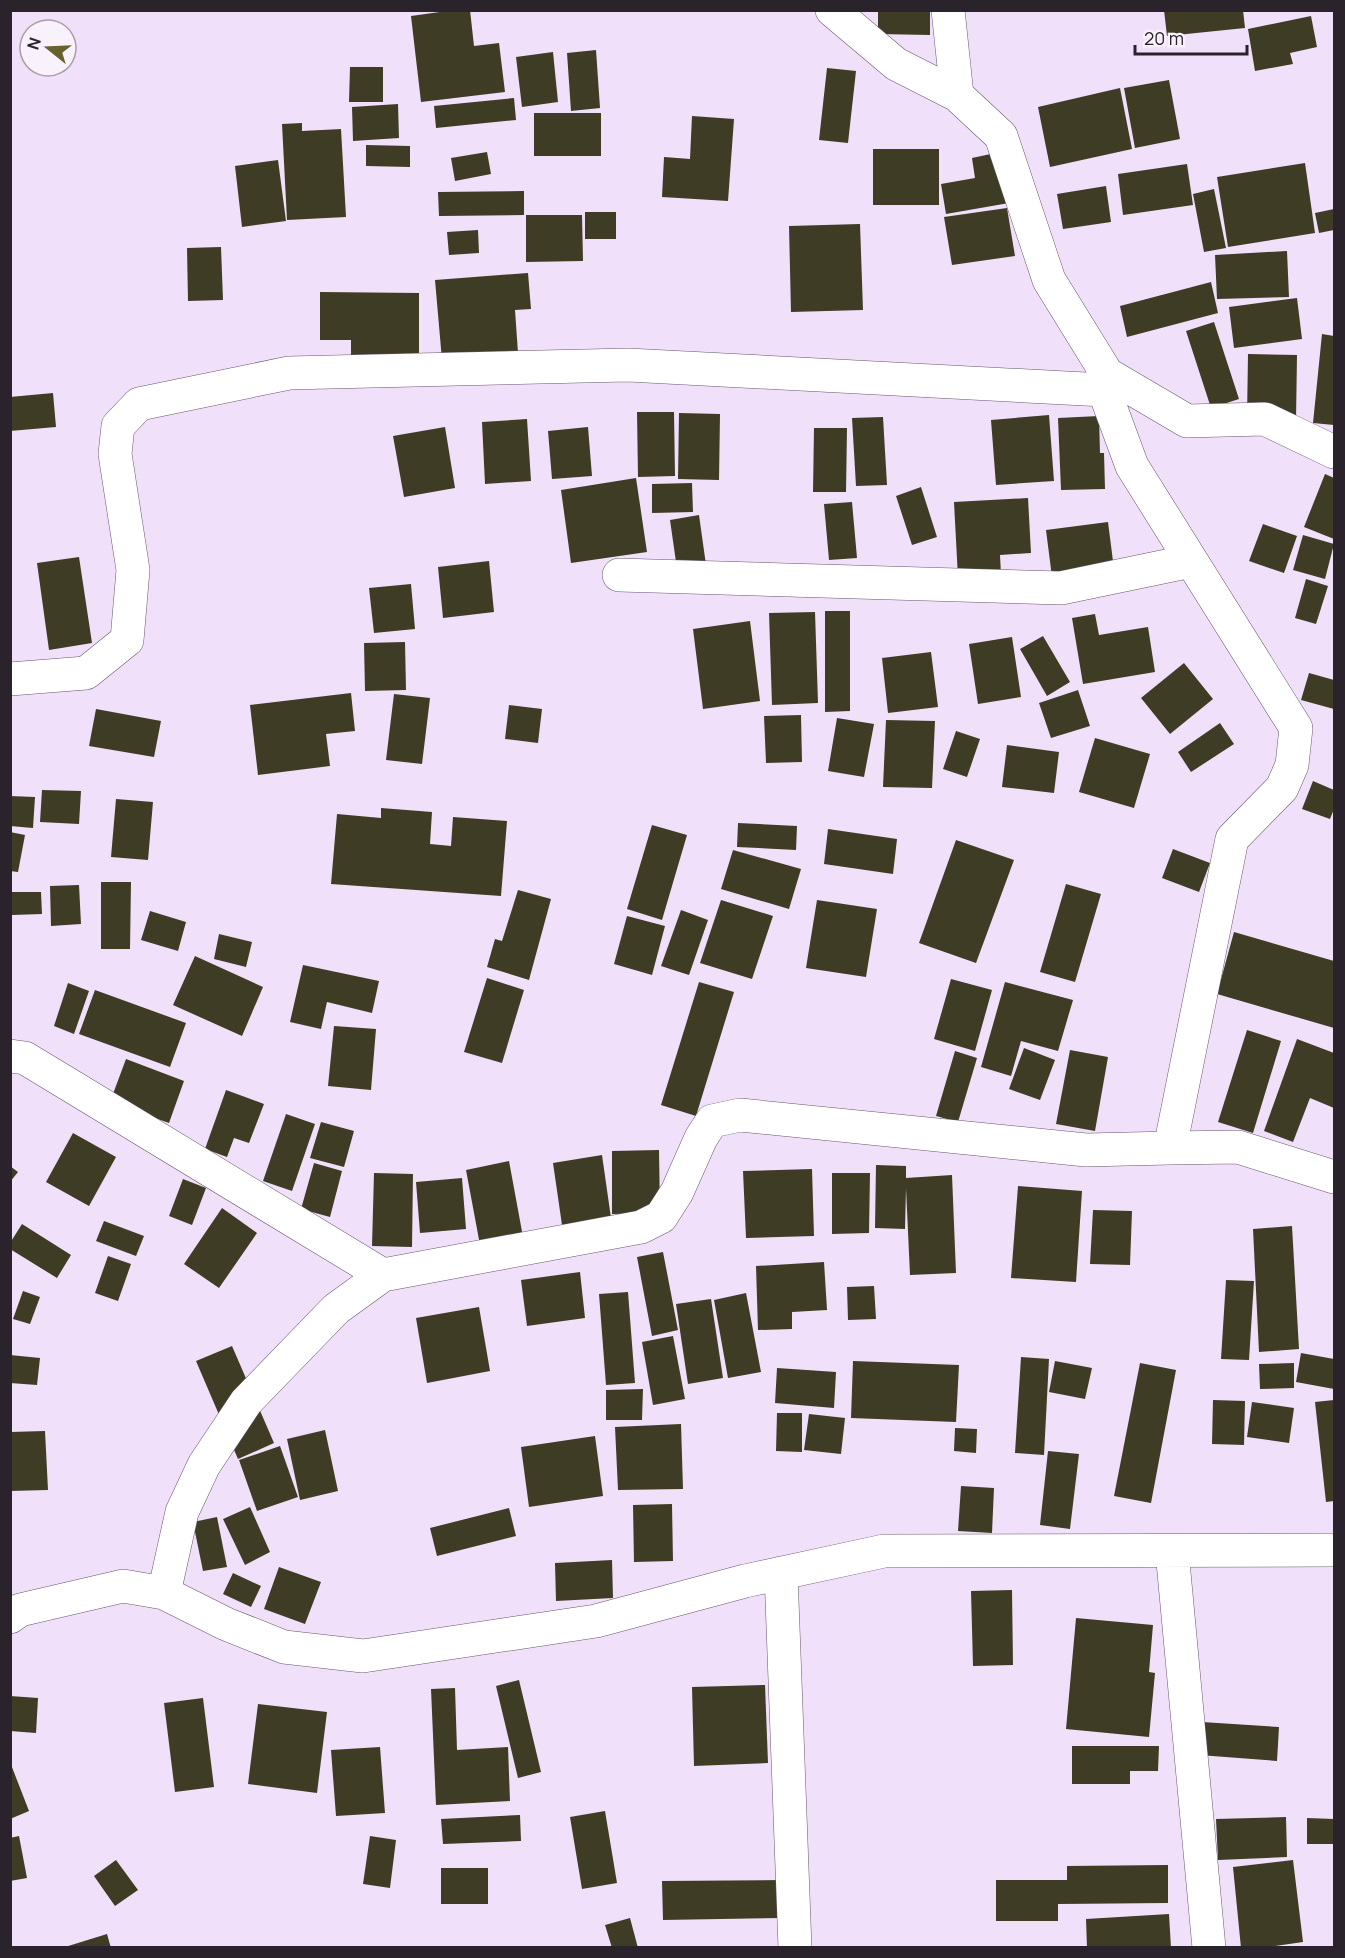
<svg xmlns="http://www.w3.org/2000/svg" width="1345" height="1958" viewBox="0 0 1345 1958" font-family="Manrope,sans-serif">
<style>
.building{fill:#3e3c25}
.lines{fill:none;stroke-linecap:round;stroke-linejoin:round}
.minor-casing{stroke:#66576c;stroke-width:34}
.minor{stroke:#fff;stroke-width:33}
</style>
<rect width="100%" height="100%" fill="#f1e0f9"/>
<path class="building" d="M 454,10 L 470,10 L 474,46 L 499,43 L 505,92 L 421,102 L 411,16 Z
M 878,10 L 930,10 L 930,35 L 878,34 Z
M 1164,10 L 1243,10 L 1245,28 L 1167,36 Z
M 1311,16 L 1317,47 L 1290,53 L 1293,64 L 1255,71 L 1248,29 Z
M 596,50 L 600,108 L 571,111 L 567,53 Z
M 553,52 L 558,102 L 522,107 L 516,57 Z
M 350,67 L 383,67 L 383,102 L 349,102 Z
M 827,68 L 856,71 L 848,143 L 819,140 Z
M 1169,80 L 1180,139 L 1135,148 L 1124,88 Z
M 1120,88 L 1132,149 L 1050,167 L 1038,107 Z
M 514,98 L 516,120 L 436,128 L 434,106 Z
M 398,104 L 399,138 L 353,141 L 352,107 Z
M 534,113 L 601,113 L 601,156 L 534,156 Z
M 692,116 L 734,119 L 728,201 L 662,197 L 664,157 L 690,159 Z
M 302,123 L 302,131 L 341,129 L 346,217 L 287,220 L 282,124 Z
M 366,145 L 410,146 L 410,167 L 366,166 Z
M 873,149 L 939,149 L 939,205 L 873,205 Z
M 487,152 L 491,174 L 455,181 L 451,158 Z
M 1000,152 L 1009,203 L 946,214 L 941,184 L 975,178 L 972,158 Z
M 278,160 L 286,221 L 242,227 L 235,166 Z
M 1305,163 L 1315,233 L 1228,247 L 1217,177 Z
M 1187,164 L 1193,205 L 1123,215 L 1118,174 Z
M 1106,186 L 1111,222 L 1063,229 L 1057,194 Z
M 1214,189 L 1226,248 L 1204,252 L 1193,194 Z
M 524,191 L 524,215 L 439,216 L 438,192 Z
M 1007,208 L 1015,256 L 952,265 L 944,217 Z
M 1334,209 L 1334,230 L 1319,233 L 1315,213 Z
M 585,212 L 616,212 L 616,239 L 585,239 Z
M 526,215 L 582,215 L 583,261 L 526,262 Z
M 860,224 L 863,310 L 791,312 L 789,226 Z
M 478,230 L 479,253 L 449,255 L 447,232 Z
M 221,247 L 223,300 L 188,301 L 187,248 Z
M 1287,251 L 1289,297 L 1217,299 L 1215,255 Z
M 528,273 L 531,309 L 515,310 L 518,353 L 442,360 L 435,280 Z
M 1211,282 L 1218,313 L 1127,337 L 1120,306 Z
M 320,292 L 419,293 L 419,364 L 351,363 L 351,340 L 320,340 Z
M 1297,298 L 1302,339 L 1234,348 L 1229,307 Z
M 1214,322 L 1239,399 L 1211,408 L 1186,331 Z
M 1322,334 L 1334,336 L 1334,425 L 1313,423 Z
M 1248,354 L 1297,355 L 1296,420 L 1247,419 Z
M 53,393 L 56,427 L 10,431 L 10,397 Z
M 637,412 L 674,412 L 675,476 L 638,477 Z
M 679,413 L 720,414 L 719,480 L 678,479 Z
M 1049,415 L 1054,481 L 996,485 L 991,420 Z
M 1099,416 L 1100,453 L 1104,453 L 1105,489 L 1061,490 L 1058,418 Z
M 883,417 L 887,485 L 856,486 L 852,418 Z
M 527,419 L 531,481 L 485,484 L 482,422 Z
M 445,427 L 455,488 L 404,497 L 393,436 Z
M 588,427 L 592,476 L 552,479 L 548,431 Z
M 814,428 L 847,428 L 846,492 L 813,492 Z
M 1325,474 L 1334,478 L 1334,539 L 1304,527 Z
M 636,478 L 647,552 L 571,563 L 561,490 Z
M 692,483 L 693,512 L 652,513 L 652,484 Z
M 921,487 L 937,537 L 912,545 L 896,496 Z
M 1028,498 L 1031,553 L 1000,555 L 1001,575 L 958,578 L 954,502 Z
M 852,502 L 857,558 L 829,560 L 824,504 Z
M 699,515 L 706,565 L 677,569 L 670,520 Z
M 1108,522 L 1114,569 L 1052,577 L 1046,530 Z
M 1263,524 L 1297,536 L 1284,573 L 1249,561 Z
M 1303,535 L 1334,544 L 1325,579 L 1293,570 Z
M 79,557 L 92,643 L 49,650 L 37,563 Z
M 489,561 L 494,612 L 443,618 L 438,567 Z
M 1306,579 L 1328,586 L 1316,624 L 1295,618 Z
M 411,584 L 415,629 L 374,633 L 369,588 Z
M 825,611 L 850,611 L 850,711 L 825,712 Z
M 815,612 L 818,703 L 772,705 L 769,613 Z
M 1095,614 L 1099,635 L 1148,627 L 1155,672 L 1083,684 L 1072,618 Z
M 750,621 L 760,701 L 703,709 L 693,629 Z
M 1043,636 L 1070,682 L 1047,696 L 1020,649 Z
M 1012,637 L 1021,697 L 978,704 L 969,644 Z
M 405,642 L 406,690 L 365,691 L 364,643 Z
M 931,652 L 938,707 L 888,713 L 882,658 Z
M 1184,663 L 1213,699 L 1170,734 L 1141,698 Z
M 1309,673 L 1334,680 L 1334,709 L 1301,700 Z
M 1078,690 L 1090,726 L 1051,738 L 1039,703 Z
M 351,693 L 355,731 L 326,734 L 330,766 L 258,775 L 250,705 Z
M 394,694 L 430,698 L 422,764 L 386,760 Z
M 509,705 L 542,709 L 538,743 L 505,739 Z
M 96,709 L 161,721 L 154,757 L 89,746 Z
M 801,715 L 802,762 L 766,763 L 764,716 Z
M 837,718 L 874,724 L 864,777 L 828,771 Z
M 886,720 L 935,721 L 932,788 L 883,787 Z
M 1220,723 L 1234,744 L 1191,772 L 1178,752 Z
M 956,731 L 980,739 L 967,777 L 943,769 Z
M 1095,738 L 1150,754 L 1134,808 L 1079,792 Z
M 1007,745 L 1059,752 L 1054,793 L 1002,787 Z
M 1313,781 L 1334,790 L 1334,809 L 1330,819 L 1302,809 Z
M 42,790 L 81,791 L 79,824 L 40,822 Z
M 10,796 L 35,797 L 33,828 L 10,826 Z
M 116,799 L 153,802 L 148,860 L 111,857 Z
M 381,808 L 432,812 L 430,844 L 451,846 L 453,817 L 507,821 L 501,896 L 331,884 L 337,814 L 381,818 Z
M 738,823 L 797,826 L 796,850 L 737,847 Z
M 652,825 L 687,835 L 662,920 L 627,909 Z
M 828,829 L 897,839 L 893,874 L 824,864 Z
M 10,832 L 25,835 L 18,872 L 10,871 Z
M 956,840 L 1014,860 L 976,963 L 919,943 Z
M 1173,849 L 1210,863 L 1199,892 L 1162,878 Z
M 733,850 L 801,869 L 789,909 L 721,889 Z
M 101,882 L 131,882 L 130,949 L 101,949 Z
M 1066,884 L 1101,894 L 1075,982 L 1040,972 Z
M 79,885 L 81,924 L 51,926 L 50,886 Z
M 518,890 L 551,899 L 529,980 L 487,967 L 495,939 L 502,941 Z
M 12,892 L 41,892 L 42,914 L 12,915 Z
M 721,900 L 773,916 L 752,979 L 700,963 Z
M 817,900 L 877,909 L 866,977 L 806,968 Z
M 681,910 L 708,920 L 689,975 L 661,966 Z
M 150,911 L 186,922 L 178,951 L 141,940 Z
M 627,916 L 665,926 L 652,975 L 614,964 Z
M 1234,932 L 1334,961 L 1334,1028 L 1217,994 Z
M 219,934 L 252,942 L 246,967 L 214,959 Z
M 195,956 L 263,987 L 242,1036 L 173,1005 Z
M 303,965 L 379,981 L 372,1013 L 327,1002 L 321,1029 L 290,1022 Z
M 487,978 L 524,990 L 502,1063 L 464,1052 Z
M 951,979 L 992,990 L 975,1051 L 934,1039 Z
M 699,982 L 734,992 L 696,1116 L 661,1105 Z
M 1005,982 L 1073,1000 L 1058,1051 L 1021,1041 L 1011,1076 L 981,1067 Z
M 68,983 L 89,991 L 74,1034 L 54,1026 Z
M 95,990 L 186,1023 L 170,1067 L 79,1034 Z
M 334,1026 L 376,1029 L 371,1090 L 328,1086 Z
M 1247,1030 L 1281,1041 L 1253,1133 L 1218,1122 Z
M 1297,1039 L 1334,1053 L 1334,1108 L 1310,1098 L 1293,1142 L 1264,1131 Z
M 1024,1048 L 1055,1060 L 1040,1100 L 1009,1089 Z
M 1070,1050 L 1108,1057 L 1095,1131 L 1056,1124 Z
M 955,1051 L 977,1058 L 958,1122 L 936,1116 Z
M 126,1059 L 184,1081 L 169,1123 L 110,1102 Z
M 226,1090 L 264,1104 L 249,1143 L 234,1138 L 227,1157 L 205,1149 Z
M 286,1114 L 315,1124 L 292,1191 L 263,1181 Z
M 321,1122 L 354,1131 L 344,1167 L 310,1158 Z
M 73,1133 L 116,1157 L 89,1206 L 46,1182 Z
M 659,1150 L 660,1213 L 612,1214 L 612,1151 Z
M 602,1155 L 611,1218 L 562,1225 L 553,1163 Z
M 509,1161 L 523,1237 L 480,1245 L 466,1170 Z
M 314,1163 L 342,1171 L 330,1217 L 301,1209 Z
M 876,1165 L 906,1166 L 906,1178 L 952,1175 L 956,1273 L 910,1275 L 906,1188 L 905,1229 L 875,1228 Z
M 10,1166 L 18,1172 L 10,1182 Z
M 812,1169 L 814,1236 L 746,1238 L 743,1171 Z
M 374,1173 L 413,1174 L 412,1247 L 372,1246 Z
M 832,1173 L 870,1173 L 869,1233 L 832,1234 Z
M 462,1178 L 466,1229 L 420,1233 L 416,1182 Z
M 183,1179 L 206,1188 L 192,1225 L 169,1216 Z
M 1018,1186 L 1082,1191 L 1076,1282 L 1011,1278 Z
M 222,1208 L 257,1233 L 219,1288 L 184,1264 Z
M 1093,1210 L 1132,1211 L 1130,1265 L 1090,1264 Z
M 104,1221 L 144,1236 L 136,1256 L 96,1241 Z
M 22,1224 L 71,1255 L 57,1278 L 10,1249 L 10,1243 Z
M 1292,1226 L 1299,1349 L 1259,1352 L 1253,1229 Z
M 663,1252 L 678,1330 L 652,1336 L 637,1257 Z
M 108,1256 L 131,1264 L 118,1301 L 95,1293 Z
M 824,1262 L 827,1310 L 792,1312 L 792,1329 L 758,1330 L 756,1266 Z
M 580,1272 L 585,1318 L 527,1326 L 521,1280 Z
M 1226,1280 L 1254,1281 L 1249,1360 L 1221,1359 Z
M 874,1286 L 876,1319 L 848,1320 L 847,1287 Z
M 23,1291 L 40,1297 L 30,1324 L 13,1319 Z
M 628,1292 L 635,1383 L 606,1385 L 599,1294 Z
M 746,1293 L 761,1372 L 728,1378 L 714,1300 Z
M 711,1299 L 723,1378 L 688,1384 L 676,1304 Z
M 479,1307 L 490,1371 L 427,1383 L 416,1318 Z
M 673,1336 L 685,1399 L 653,1405 L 642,1342 Z
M 232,1346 L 274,1443 L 238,1459 L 196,1361 Z
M 1301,1353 L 1334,1359 L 1334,1389 L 1296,1382 Z
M 10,1355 L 40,1358 L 37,1385 L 10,1383 Z
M 1021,1357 L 1049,1359 L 1044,1455 L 1015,1453 Z
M 853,1361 L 959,1365 L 956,1422 L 851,1418 Z
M 1055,1361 L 1092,1368 L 1085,1399 L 1049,1392 Z
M 1140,1363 L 1176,1370 L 1151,1503 L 1114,1496 Z
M 1294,1363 L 1294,1388 L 1260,1389 L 1259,1364 Z
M 777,1368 L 836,1372 L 834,1408 L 775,1403 Z
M 643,1389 L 642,1420 L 606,1420 L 606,1390 Z
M 1213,1400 L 1245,1401 L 1244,1445 L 1212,1444 Z
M 1334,1400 L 1334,1501 L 1326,1502 L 1315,1402 Z
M 1252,1402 L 1294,1408 L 1289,1443 L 1247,1437 Z
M 777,1413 L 802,1413 L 802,1452 L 776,1451 Z
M 809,1414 L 845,1418 L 841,1454 L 804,1450 Z
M 681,1424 L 683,1489 L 618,1490 L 615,1427 Z
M 955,1428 L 977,1429 L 976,1453 L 954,1451 Z
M 325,1430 L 338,1491 L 300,1500 L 287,1439 Z
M 45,1431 L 48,1490 L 10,1491 L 10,1432 Z
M 595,1436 L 603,1496 L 529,1507 L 521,1447 Z
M 280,1446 L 298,1497 L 257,1511 L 239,1460 Z
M 1048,1451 L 1079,1454 L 1070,1529 L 1040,1525 Z
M 961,1486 L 994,1488 L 992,1533 L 958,1531 Z
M 672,1504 L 673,1561 L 634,1562 L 633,1505 Z
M 250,1507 L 270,1552 L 245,1565 L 223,1519 Z
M 509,1508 L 516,1536 L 437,1556 L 430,1528 Z
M 217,1517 L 227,1567 L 203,1571 L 193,1522 Z
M 612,1560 L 613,1598 L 556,1601 L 555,1563 Z
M 279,1567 L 321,1582 L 305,1624 L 264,1609 Z
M 233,1573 L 261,1586 L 251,1607 L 223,1594 Z
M 1012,1590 L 1013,1665 L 973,1666 L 971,1591 Z
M 1076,1618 L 1153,1625 L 1149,1672 L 1155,1673 L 1149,1737 L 1066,1729 Z
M 519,1680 L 541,1772 L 518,1778 L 496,1686 Z
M 765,1685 L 768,1763 L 694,1766 L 692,1687 Z
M 455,1688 L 457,1750 L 508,1747 L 510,1801 L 436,1805 L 431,1689 Z
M 10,1696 L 38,1698 L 36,1733 L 10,1731 Z
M 203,1698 L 214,1787 L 175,1792 L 164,1703 Z
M 258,1704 L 327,1712 L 317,1793 L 248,1784 Z
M 1202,1722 L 1279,1727 L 1277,1761 L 1199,1755 Z
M 1072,1746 L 1159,1746 L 1158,1771 L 1130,1771 L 1130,1784 L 1072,1784 Z
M 380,1747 L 385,1813 L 336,1816 L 331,1750 Z
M 10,1762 L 29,1811 L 10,1819 Z
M 605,1811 L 617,1883 L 582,1889 L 570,1817 Z
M 520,1815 L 521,1841 L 443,1844 L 441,1819 Z
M 1286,1817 L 1287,1857 L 1218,1860 L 1216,1819 Z
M 1307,1818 L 1334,1819 L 1334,1844 L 1307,1844 Z
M 19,1836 L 27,1878 L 10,1881 L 10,1838 Z
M 370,1836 L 396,1840 L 390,1888 L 363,1884 Z
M 116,1860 L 138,1890 L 115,1906 L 94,1876 Z
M 1293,1860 L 1303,1942 L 1261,1948 L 1241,1948 L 1233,1867 Z
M 1168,1865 L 1168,1903 L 1058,1904 L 1058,1921 L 996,1921 L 996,1880 L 1067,1880 L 1067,1866 Z
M 441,1868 L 488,1868 L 488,1904 L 441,1904 Z
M 783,1880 L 783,1918 L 663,1920 L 662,1881 Z
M 1169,1914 L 1171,1948 L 1087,1948 L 1086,1919 Z
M 630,1918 L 638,1948 L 612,1948 L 605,1925 Z
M 107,1934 L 111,1948 L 65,1948 L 65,1947 Z"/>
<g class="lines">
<g class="minor-casing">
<path id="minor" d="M 832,10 L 896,64 L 957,95 L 1001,136 L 1049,280 L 1107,374 L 1187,421 L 1265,419 L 1334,452
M 948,10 L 957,95
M 1107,374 L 1104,390 L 1132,466 L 1296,728 L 1292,765 L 1282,788 L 1232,839 L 1170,1148 L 1238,1147 L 1334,1177
M 619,575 L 1061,588 L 1191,561
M 10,679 L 86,673 L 127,640 L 133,570 L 115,454 L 118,426 L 139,404 L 289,373 L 628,365 L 1104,390
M 10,1056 L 25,1058 L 383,1275
M 1172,1551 L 1209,1948
M 781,1573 L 795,1948
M 164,1593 L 182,1512 L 204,1465 L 246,1402 L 336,1309 L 383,1275 L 641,1227 L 661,1217 L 677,1192 L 701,1138 L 712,1121 L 740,1115 L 1086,1150 L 1170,1148
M 10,1617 L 20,1610 L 123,1586 L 164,1593 L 226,1624 L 284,1647 L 363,1656 L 596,1621 L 745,1581 L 884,1551 L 1334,1550"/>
</g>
<use href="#minor" class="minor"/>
</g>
<rect width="1345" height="1958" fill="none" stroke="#2a232c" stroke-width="24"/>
<g transform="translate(48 48) rotate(288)"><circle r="28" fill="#f9f2fc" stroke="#a69fa9" stroke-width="1.5"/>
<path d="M0-4.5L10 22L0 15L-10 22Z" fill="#66612e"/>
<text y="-9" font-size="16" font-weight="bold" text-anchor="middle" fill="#2a232c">N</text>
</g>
<path d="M1135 45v9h112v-9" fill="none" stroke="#2a232c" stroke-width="3"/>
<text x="1144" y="45" font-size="18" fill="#2a232c" stroke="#f9f2fc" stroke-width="4.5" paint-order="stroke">20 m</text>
</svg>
